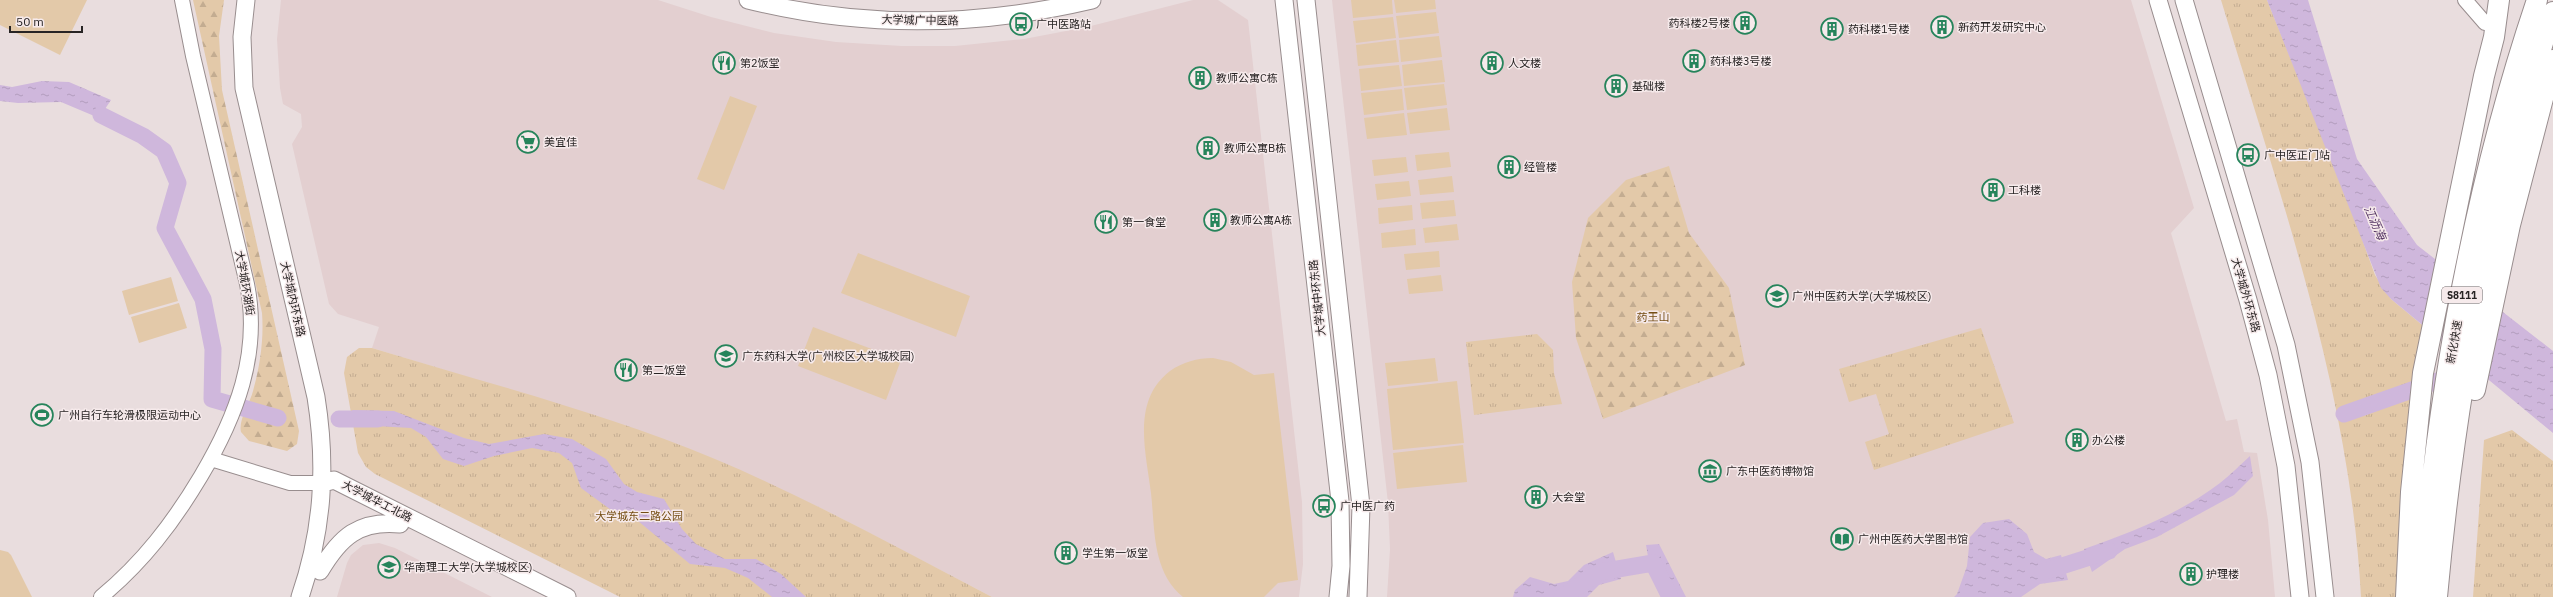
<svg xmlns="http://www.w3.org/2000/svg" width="2553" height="597" viewBox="0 0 2553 597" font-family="'IBM Plex Sans','Noto Sans SC',sans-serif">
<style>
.built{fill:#e3cfd0}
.grass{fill:url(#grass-tufts)}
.forest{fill:url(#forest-firs)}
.pitch{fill:#e3c9a9}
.water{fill:url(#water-ripples)}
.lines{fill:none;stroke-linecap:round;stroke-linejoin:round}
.river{stroke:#cfb7dc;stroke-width:17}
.minor-casing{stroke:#988d8e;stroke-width:16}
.major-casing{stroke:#988d8e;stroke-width:19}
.highway-casing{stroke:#988d8e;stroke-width:22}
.minor{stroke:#fff;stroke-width:14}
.major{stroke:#fff;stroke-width:17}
.highway{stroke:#fff;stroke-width:20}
.labels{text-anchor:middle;stroke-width:3;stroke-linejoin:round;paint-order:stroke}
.shield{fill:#f6eaeb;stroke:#665f60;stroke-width:1}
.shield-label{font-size:10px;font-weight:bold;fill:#282424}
.street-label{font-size:11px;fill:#282424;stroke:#f6eaeb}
.poi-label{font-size:11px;fill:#282424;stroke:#f6eaeb;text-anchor:start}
.park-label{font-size:11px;fill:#754e14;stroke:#f6eaeb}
.water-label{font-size:12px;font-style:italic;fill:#543464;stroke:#f6eaeb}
</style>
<defs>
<pattern id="grass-tufts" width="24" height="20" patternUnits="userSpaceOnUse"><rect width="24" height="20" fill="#e3c9a9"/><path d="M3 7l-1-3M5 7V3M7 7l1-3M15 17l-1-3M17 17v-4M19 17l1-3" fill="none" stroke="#c3ac91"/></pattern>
<pattern id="forest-firs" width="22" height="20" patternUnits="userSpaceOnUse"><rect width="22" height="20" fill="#e3c9a9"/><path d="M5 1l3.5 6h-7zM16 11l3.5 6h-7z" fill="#c3ac91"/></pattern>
<pattern id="water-ripples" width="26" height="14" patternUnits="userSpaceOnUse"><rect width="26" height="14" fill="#cfb7dc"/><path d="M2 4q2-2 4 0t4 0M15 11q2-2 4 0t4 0" fill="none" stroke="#b29dbd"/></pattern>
</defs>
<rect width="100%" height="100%" fill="#e9ddde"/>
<path class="built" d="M 281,0 L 658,0 L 711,17 L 774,33 L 836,42 L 902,46 L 955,46 L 1024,39 L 1087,27 L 1193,0 L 1218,0 L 1248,20 L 1302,502 L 1303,564 L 1299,597 L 992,597 L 829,512 L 714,459 L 586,413 L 372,348 L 379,327 L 338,314 L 329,304 L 292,144 L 302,127 L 301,114 L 283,104 L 280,88 L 277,39 Z
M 1332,0 L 2131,0 L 2194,208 L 2171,233 L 2226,421 L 2237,419 L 2244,452 L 2257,453 L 2268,520 L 2275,597 L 1387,597 L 1390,549 L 1388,503 Z
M 379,543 L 395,548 L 492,597 L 337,597 L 347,563 L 351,555 L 363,545 Z"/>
<path class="grass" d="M 2221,0 L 2267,0 L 2348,200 L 2375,275 L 2391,299 L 2433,334 L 2398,597 L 2361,597 C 2350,391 2280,196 2221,0 Z
M 1981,328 L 2014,423 L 1874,470 L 1865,442 L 1889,434 L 1876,394 L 1849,402 L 1839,369 Z
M 1537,334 L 1553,350 L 1554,373 L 1562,404 L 1474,415 L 1466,342 Z
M 359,348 L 372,348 C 486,383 605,413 715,459 C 810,499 900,549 992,597 L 620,597 L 375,474 L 366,467 L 358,453 L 344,373 L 347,357 Z
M 2512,430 L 2553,461 L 2553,597 L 2473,597 L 2484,440 Z"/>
<path class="forest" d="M 193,0 L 224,0 L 219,36 L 222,90 L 299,431 L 297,444 L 287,451 L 249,441 L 241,432 C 238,420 250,403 253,391 C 260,366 264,339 262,313 Z
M 1669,166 L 1689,233 L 1729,288 L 1745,365 L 1603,419 L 1576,338 L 1572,282 L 1588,218 L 1626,180 Z"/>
<path class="pitch" d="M 0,0 L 87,0 L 60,55 L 0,25 Z
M 1351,0 L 1392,0 L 1393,14 L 1353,18 Z
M 1394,0 L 1435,0 L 1436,9 L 1396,13 Z
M 1436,12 L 1439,33 L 1399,38 L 1396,16 Z
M 1393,17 L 1396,38 L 1356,43 L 1353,21 Z
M 1439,36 L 1442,57 L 1401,62 L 1399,40 Z
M 1396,40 L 1399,62 L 1358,66 L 1356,45 Z
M 1442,60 L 1445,82 L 1404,86 L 1402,65 Z
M 1399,65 L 1402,86 L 1361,91 L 1359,69 Z
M 1444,84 L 1447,105 L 1407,110 L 1404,88 Z
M 1402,89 L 1404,110 L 1364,115 L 1361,93 Z
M 730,96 L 757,106 L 724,190 L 697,179 Z
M 1447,108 L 1450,130 L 1410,134 L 1407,113 Z
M 1404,113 L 1407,135 L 1367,139 L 1364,118 Z
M 1449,152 L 1451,167 L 1417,171 L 1415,155 Z
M 1406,157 L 1408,172 L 1374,176 L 1372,160 Z
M 1452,176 L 1454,192 L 1420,195 L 1418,180 Z
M 1409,181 L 1411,196 L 1377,200 L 1375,184 Z
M 1454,200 L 1456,216 L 1422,219 L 1420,203 Z
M 1412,205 L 1413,220 L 1379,224 L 1378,208 Z
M 1457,224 L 1459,240 L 1425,243 L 1423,228 Z
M 1415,229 L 1416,245 L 1382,248 L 1381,233 Z
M 1439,251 L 1440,267 L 1406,270 L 1404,254 Z
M 858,253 L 970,296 L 956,337 L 841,293 Z
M 1441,275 L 1443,291 L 1409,294 L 1407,279 Z
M 171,277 L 178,301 L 129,315 L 122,291 Z
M 179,303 L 187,328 L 139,343 L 131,317 Z
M 813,327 L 901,360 L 886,400 L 798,366 Z
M 1213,358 L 1231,362 L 1254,375 L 1274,373 L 1298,580 L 1278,583 L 1264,597 L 1183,597 C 1152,572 1155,529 1151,493 C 1146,452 1131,401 1170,371 C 1183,362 1197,358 1213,358 Z
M 1435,358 L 1438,381 L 1388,386 L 1385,363 Z
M 1457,381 L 1464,443 L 1393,450 L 1387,389 Z
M 1463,445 L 1467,482 L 1397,489 L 1393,453 Z
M 0,550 L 8,552 L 11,555 L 32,597 L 0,597 Z"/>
<path class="water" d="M 2267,0 L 2308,0 L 2357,159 L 2417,245 L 2553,351 L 2553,433 L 2391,299 L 2381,288 Z
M 42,81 L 69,82 L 111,100 L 99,118 L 61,102 L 18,103 L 0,101 L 0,85 L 12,87 Z
M 352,410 L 394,411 L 464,438 L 489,444 L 544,434 L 572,439 L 606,459 L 624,484 L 637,492 L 664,499 L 682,529 L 696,544 L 725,559 L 756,559 L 781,574 L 806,597 L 772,597 L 748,578 L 725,568 L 690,564 L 632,516 L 618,515 L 581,488 L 572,463 L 559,453 L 532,448 L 494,456 L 464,466 L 443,459 L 426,437 L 411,428 L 357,425 Z
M 2250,456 L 2253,476 L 2234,495 L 2157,537 L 2125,549 L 2092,572 L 2084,549 C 2130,533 2181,513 2220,483 C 2230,475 2240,465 2250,456 Z
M 2009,519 L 2027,534 L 2034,552 L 2046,559 L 2061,555 L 2068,580 L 2040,584 L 2021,597 L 1954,597 L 1957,594 L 1967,566 L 1970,537 L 1983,523 Z
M 1659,544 L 1686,597 L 1666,597 L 1651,574 L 1646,545 Z
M 1613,552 L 1621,579 L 1599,585 L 1587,597 L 1513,597 L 1515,590 L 1530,577 L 1554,584 L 1568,581 L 1584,565 Z"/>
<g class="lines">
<path class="river" d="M 101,115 L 143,136 L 164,151 L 178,183 L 165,228 L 203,299 L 213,349 L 212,399 L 278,418
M 2344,414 L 2457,374
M 339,419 L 378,419
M 2043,572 L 2109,551
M 1562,597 L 1600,572 L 1653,563 L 1670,597"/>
<g class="minor-casing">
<path id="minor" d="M 2465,0 L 2485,23
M 211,459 L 290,483 L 323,483
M 101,597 C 143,562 173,523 201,476 C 236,417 261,354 247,284 L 193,56 L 182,0"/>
</g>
<g class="major-casing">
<path id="major" d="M 246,0 L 242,37 L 244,88 L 316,397 C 327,466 323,530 300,597
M 748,0 C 864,29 977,27 1092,0
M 1284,0 L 1340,501 L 1341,566 L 1338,597
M 1306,0 L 1361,506 L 1358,597
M 2158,0 L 2248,300 L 2268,375 L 2286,466 L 2300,597
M 2184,0 L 2286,345 L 2310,462 L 2325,597
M 323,483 L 334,480 L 567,597
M 320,571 C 340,537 359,520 400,524"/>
</g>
<g class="highway-casing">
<path id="highway" d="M 2475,390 L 2510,225 L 2553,60
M 2406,597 L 2411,492 L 2423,373 L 2484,76 L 2494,37 L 2499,0
M 2420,597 C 2437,398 2473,189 2537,0
M 2437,597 C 2455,399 2490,201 2553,12"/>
</g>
<use href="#minor" class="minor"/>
<use href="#major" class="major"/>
<use href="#highway" class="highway"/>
</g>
<defs>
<g id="building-ring" transform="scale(1.15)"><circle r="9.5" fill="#f6eaeb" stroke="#26845b" stroke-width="1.5"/><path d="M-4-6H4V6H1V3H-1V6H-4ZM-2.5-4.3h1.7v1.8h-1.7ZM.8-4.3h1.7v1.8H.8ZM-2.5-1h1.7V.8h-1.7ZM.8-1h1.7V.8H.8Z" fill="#26845b"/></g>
<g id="bus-ring" transform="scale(1.15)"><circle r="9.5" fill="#f6eaeb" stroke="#26845b" stroke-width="1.5"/><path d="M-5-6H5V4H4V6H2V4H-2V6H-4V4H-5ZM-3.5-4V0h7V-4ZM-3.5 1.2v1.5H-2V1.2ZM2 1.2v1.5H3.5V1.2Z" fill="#26845b"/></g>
<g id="restaurant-ring" transform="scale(1.15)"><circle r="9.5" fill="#f6eaeb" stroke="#26845b" stroke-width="1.5"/><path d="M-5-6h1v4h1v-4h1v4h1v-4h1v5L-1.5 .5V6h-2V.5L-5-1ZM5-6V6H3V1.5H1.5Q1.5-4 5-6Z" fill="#26845b"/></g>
<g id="supermarket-ring" transform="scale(1.15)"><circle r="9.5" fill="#f6eaeb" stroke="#26845b" stroke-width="1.5"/><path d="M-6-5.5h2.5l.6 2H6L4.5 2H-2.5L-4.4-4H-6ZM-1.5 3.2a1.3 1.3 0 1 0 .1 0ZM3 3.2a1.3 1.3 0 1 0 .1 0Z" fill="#26845b"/></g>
<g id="university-ring" transform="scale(1.15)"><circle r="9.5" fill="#f6eaeb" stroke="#26845b" stroke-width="1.5"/><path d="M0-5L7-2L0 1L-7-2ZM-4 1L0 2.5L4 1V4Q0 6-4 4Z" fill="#26845b"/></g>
<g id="stadium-ring" transform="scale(1.15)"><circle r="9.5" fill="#f6eaeb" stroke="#26845b" stroke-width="1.5"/><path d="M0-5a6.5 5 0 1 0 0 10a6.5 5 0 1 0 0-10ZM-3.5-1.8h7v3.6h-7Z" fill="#26845b"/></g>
<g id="museum-ring" transform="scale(1.15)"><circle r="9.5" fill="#f6eaeb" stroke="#26845b" stroke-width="1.5"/><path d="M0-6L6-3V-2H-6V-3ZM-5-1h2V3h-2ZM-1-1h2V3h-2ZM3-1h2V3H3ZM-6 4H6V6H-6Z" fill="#26845b"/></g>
<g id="library-ring" transform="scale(1.15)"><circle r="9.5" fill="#f6eaeb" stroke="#26845b" stroke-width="1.5"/><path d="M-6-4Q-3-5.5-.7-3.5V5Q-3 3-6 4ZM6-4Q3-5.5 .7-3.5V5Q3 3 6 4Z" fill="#26845b"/></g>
</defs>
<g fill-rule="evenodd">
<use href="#building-ring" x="1745" y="23"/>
<use href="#bus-ring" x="1021" y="24"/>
<use href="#building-ring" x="1942" y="27"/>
<use href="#building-ring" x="1832" y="29"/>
<use href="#building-ring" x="1694" y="61"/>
<use href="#restaurant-ring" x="724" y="63"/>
<use href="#building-ring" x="1492" y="63"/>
<use href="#building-ring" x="1200" y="78"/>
<use href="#building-ring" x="1616" y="86"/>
<use href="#supermarket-ring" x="528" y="142"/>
<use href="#building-ring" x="1208" y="148"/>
<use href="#bus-ring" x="2248" y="155"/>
<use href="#building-ring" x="1509" y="167"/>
<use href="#building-ring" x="1993" y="190"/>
<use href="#building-ring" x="1215" y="220"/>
<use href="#restaurant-ring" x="1106" y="222"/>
<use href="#university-ring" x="1777" y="296"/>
<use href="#university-ring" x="726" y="356"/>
<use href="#restaurant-ring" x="626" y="370"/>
<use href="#stadium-ring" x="42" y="415"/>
<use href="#building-ring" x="2077" y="440"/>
<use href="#museum-ring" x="1710" y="471"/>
<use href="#building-ring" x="1536" y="497"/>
<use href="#bus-ring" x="1324" y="506"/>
<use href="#library-ring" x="1842" y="539"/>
<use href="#building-ring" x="1066" y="553"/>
<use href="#university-ring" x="389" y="567"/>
<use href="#building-ring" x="2191" y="574"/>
</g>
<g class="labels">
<rect class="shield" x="2442" y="287" width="40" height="16" rx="3"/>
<g class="shield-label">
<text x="2462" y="299">S8111</text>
</g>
<g class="street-label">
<text transform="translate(920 20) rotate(1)" y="4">大学城广中医路</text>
<text transform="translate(245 283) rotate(80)" y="4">大学城环湖街</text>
<text transform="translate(2246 295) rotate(74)" y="4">大学城外环东路</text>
<text transform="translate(1317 298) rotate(-96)" y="4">大学城中环东路</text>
<text transform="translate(293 299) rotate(77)" y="4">大学城内环东路</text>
<text transform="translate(2454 342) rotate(-80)" y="4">新化快速</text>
<text transform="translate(377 501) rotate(27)" y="4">大学城华工北路</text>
</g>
<g class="poi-label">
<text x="1730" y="27" text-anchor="end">药科楼2号楼</text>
<text x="1036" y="28">广中医路站</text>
<text x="1958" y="31">新药开发研究中心</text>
<text x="1848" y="33">药科楼1号楼</text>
<text x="1710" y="65">药科楼3号楼</text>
<text x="740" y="67">第2饭堂</text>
<text x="1508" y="67">人文楼</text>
<text x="1216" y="82">教师公寓C栋</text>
<text x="1632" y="90">基础楼</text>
<text x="544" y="146">美宜佳</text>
<text x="1224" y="152">教师公寓B栋</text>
<text x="2264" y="159">广中医正门站</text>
<text x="1524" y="171">经管楼</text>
<text x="2008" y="194">工科楼</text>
<text x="1230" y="224">教师公寓A栋</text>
<text x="1122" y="226">第一食堂</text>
<text x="1792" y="300">广州中医药大学(大学城校区)</text>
<text x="742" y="360">广东药科大学(广州校区大学城校园)</text>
<text x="642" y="374">第二饭堂</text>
<text x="58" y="419">广州自行车轮滑极限运动中心</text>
<text x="2092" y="444">办公楼</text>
<text x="1726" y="475">广东中医药博物馆</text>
<text x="1552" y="501">大会堂</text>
<text x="1340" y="510">广中医广药</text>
<text x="1858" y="543">广州中医药大学图书馆</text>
<text x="1082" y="557">学生第一饭堂</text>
<text x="404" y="571">华南理工大学(大学城校区)</text>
<text x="2206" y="578">护理楼</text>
</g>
<g class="park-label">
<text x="1653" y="321">药王山</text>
<text x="639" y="520">大学城东二路公园</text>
</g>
<g class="water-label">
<text transform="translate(2375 223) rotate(66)" y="4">江沥海</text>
</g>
</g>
<path d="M10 26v6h72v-6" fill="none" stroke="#282424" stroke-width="2"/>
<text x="16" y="26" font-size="12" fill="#282424" stroke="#f6eaeb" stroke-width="3" paint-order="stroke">50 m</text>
</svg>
